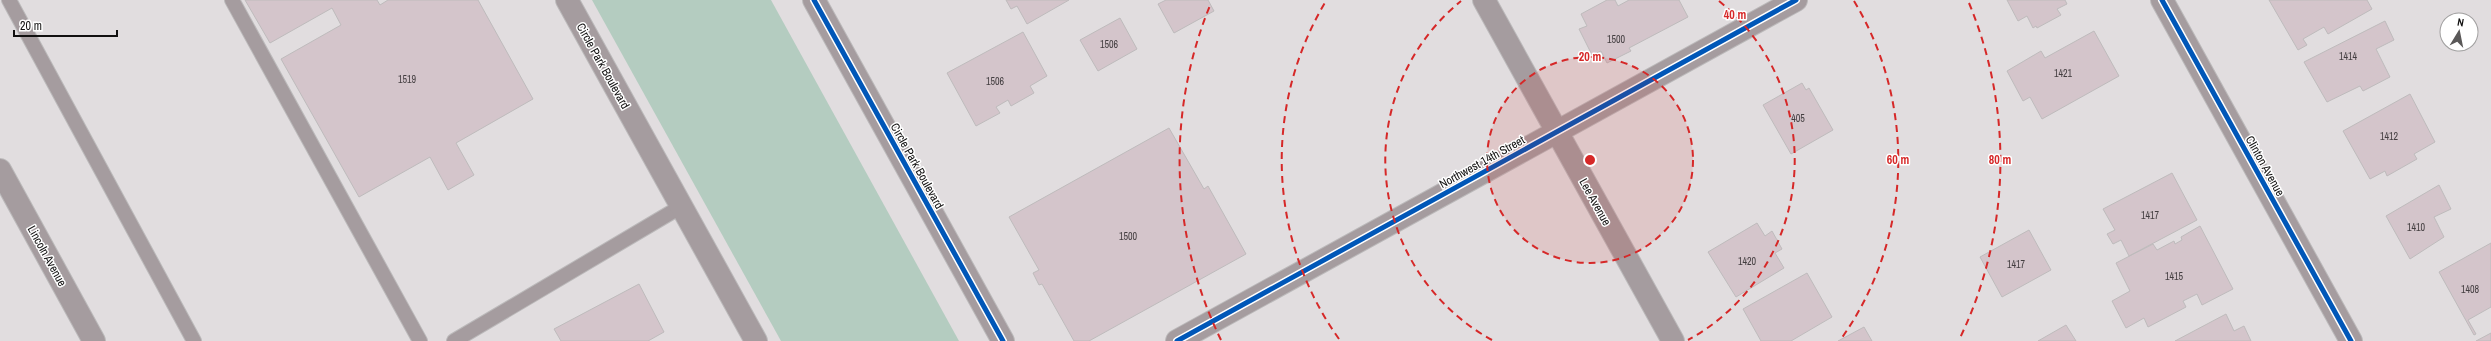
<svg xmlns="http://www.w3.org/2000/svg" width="2491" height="341" viewBox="0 0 2491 341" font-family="'Archivo Narrow',sans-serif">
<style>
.green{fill:#b4ccc0}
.building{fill:#d4c5cb;stroke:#bebbbc}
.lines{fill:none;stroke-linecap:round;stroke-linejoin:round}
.lane-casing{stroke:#bbb9ba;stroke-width:16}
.street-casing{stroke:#bbb9ba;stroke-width:24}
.lane{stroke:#a59c9f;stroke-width:14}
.street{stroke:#a59c9f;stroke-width:22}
.cycleway-casing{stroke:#fff;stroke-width:8}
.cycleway{stroke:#0057b8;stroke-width:5}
.ring{fill:none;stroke:#d62828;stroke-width:2;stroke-dasharray:7 5}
.labels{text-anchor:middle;stroke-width:3;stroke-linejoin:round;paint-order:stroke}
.number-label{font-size:10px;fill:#433e40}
.street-label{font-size:12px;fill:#111010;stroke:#fff}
.centre{fill:#d62828;stroke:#fff;stroke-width:2}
.ring-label{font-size:12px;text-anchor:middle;font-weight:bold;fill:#d62828;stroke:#fff;stroke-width:3;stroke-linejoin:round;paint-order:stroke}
</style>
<rect width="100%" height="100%" fill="#e1dddf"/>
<path class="green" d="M 592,0 L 771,0 L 959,341 L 781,341 Z"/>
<path class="building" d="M 245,0 L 377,0 L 380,5 L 388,0 L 478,0 L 533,99 L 456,143 L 474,175 L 448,190 L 430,157 L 359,197 L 281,59 L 341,25 L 332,8 L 270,43 Z
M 1006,0 L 1069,0 L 1027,24 L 1017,6 L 1011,9 Z
M 1166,0 L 1208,0 L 1214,11 L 1174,33 L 1158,4 Z
M 1607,0 L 1615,0 L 1618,6 L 1629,0 L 1679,0 L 1688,17 L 1629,48 L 1631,51 L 1607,63 L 1601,51 L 1592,55 L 1579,29 L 1587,26 L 1581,14 Z
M 2007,0 L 2065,0 L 2067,4 L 2057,9 L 2061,15 L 2037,28 L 2036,26 L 2033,28 L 2027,16 L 2018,21 Z
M 2269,0 L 2367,0 L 2372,9 L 2328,34 L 2324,27 L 2303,39 L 2307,45 L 2298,50 Z
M 1120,18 L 1137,49 L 1098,71 L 1080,40 Z
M 2385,21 L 2394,40 L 2376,49 L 2390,77 L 2363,91 L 2360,86 L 2327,102 L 2304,62 Z
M 2094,31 L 2119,76 L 2042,119 L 2030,97 L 2023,101 L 2007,71 L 2041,51 L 2045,58 Z
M 1023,32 L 1047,76 L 1030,86 L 1034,93 L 1011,106 L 1008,100 L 996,107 L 1000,113 L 976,126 L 947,73 Z
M 1802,83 L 1806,90 L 1809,88 L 1833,130 L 1791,154 L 1763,105 Z
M 2410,94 L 2435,142 L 2414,154 L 2417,159 L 2387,176 L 2385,171 L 2370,179 L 2343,131 Z
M 1169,128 L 1204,189 L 1208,186 L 1246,254 L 1089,341 L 1074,341 L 1042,284 L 1039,285 L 1033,273 L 1039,270 L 1009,217 Z
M 2172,173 L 2197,220 L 2129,256 L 2121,240 L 2113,244 L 2107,234 L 2115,230 L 2103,209 Z
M 2439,185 L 2451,209 L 2434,217 L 2444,237 L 2410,259 L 2386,216 Z
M 1757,223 L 1765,236 L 1772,231 L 1782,249 L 1775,253 L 1784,268 L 1736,297 L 1708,252 Z
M 2200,226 L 2233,289 L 2202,305 L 2197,294 L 2183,301 L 2186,307 L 2148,327 L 2144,318 L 2126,328 L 2112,301 L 2130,291 L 2116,263 L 2153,244 L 2157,250 L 2174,241 L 2175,244 L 2182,240 L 2181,237 Z
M 2029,230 L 2051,270 L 2002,297 L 1980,257 Z
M 2491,243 L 2491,307 L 2468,320 L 2476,334 L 2474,335 L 2439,272 Z
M 1807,273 L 1832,317 L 1791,341 L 1761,341 L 1743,309 Z
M 639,284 L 664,332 L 648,341 L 561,341 L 554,329 Z
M 2226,314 L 2234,331 L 2244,326 L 2251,341 L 2175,341 Z
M 2066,325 L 2076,341 L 2038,341 Z
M 1864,327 L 1872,341 L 1838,341 Z
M 2491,333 L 2491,341 L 2476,341 Z"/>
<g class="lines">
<g class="lane-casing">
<path id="lane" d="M 9,0 L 194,341
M 232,0 L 420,341
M 454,341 L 682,206"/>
</g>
<g class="street-casing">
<path id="street" d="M 567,0 L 756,341
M 814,0 L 1003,341
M 1484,0 L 1673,341
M 2162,0 L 2351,341
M 0,170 L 94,341
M 1177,341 L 1796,0"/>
</g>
<use href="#lane" class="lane"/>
<use href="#street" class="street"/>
<g class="cycleway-casing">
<path id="cycleway" d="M 814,0 L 1003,341
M 2162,0 L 2351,341
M 1177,341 L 1796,0"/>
</g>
<use href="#cycleway" class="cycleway"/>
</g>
<circle cx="1590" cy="160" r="103" fill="#d62828" fill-opacity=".12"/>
<g class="ring">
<circle cx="1590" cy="160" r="103"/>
<path d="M1492 340A205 205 0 0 1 1461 1M1719 1A205 205 0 0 1 1688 340"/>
<path d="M1339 339A308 308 0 0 1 1326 1M1854 1A308 308 0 0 1 1841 339"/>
<path d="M1221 340A410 410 0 0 1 1211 3M1969 3A410 410 0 0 1 1959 340"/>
</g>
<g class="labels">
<g class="number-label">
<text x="1616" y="43">1500</text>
<text x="1109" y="48">1506</text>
<text x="2348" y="60">1414</text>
<text x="2063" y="77">1421</text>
<text x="407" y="83">1519</text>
<text x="995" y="85">1506</text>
<text x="1798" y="122">405</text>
<text x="2389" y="140">1412</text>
<text x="2150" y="219">1417</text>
<text x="2416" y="231">1410</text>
<text x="1128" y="240">1500</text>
<text x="1747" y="265">1420</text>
<text x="2016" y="268">1417</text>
<text x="2174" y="280">1415</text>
<text x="2470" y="293">1408</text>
</g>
<g class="street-label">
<text transform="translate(603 66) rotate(61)" y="4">Circle Park Boulevard</text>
<text transform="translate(1482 162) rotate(-29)" y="4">Northwest 14th Street</text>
<text transform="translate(917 166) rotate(61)" y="4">Circle Park Boulevard</text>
<text transform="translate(2265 166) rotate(61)" y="4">Clinton Avenue</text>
<text transform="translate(1595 202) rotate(61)" y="4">Lee Avenue</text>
<text transform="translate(47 256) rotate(61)" y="4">Lincoln Avenue</text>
</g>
</g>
<circle cx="1590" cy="160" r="6" class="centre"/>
<g class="ring-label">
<text x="1735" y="19">40 m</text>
<text x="1590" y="61">20 m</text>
<text x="1898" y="164">60 m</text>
<text x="2000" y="164">80 m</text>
</g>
<g transform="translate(2459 32) rotate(10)"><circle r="19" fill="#ffffff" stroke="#a09f9f"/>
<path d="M0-3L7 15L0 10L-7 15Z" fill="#5a5858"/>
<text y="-6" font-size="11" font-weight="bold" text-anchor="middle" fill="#111010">N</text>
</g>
<path d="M14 30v6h103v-6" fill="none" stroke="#111010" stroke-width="2"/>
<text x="20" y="30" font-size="12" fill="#111010" stroke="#ffffff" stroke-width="3" paint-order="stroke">20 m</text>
</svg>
